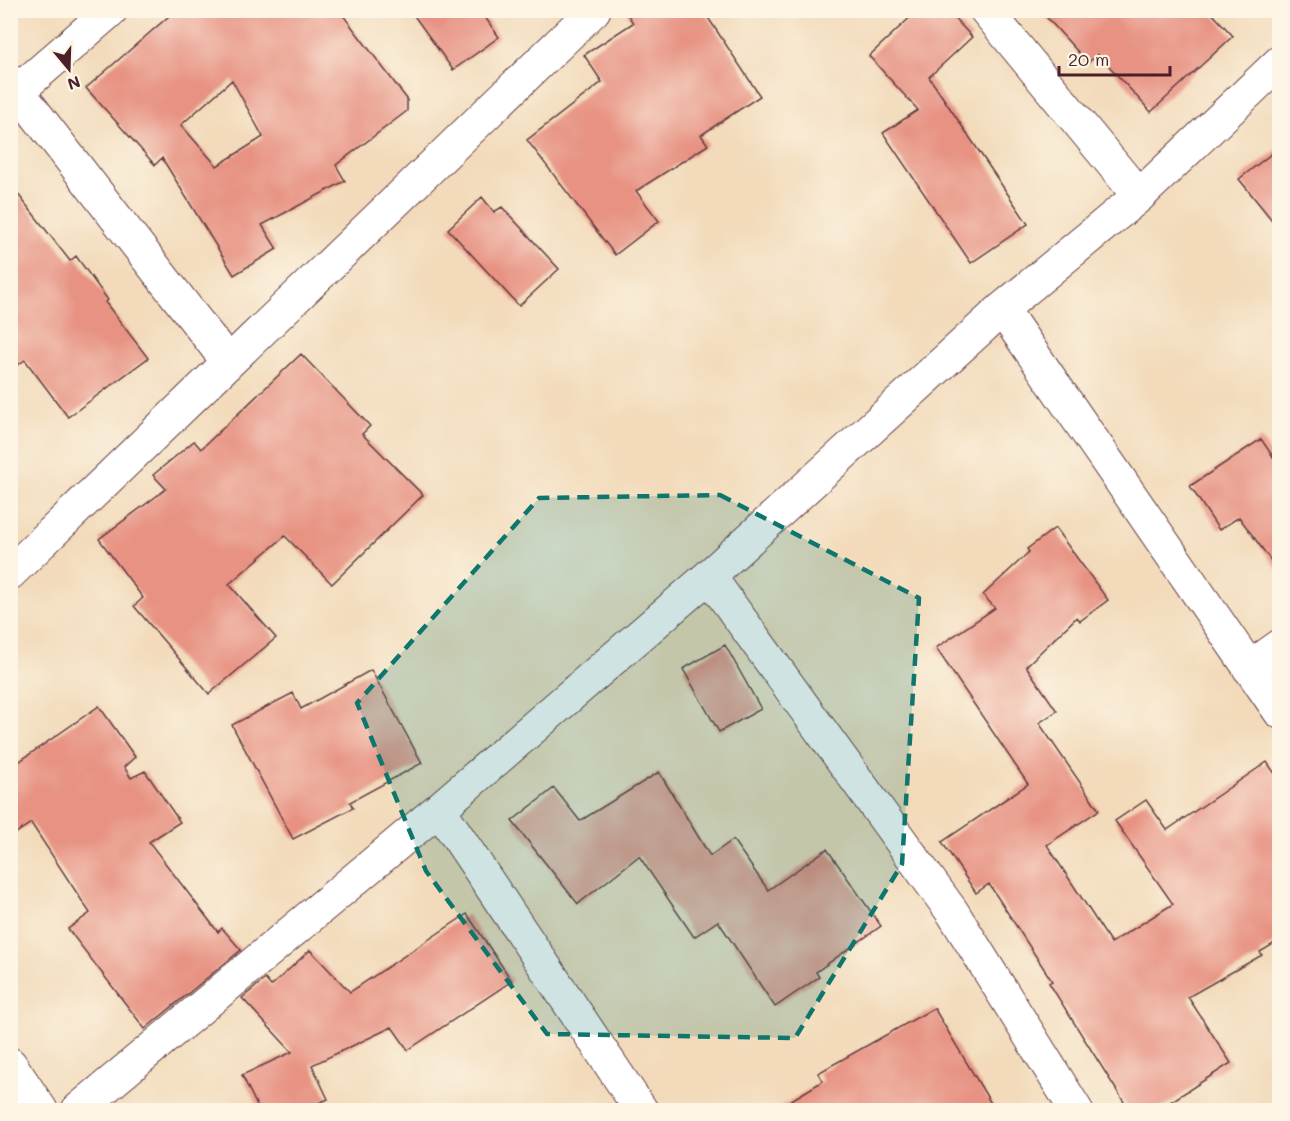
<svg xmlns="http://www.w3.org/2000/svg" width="1290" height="1121" viewBox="0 0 1290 1121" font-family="Mali,sans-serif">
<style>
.building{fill:#e79282;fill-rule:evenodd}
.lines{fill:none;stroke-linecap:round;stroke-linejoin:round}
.street-casing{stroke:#633b40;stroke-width:35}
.secondary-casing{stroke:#633b40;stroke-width:35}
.street{stroke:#fff;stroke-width:33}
.secondary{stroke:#fff;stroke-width:33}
.marked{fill:#0f766e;fill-opacity:0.2;stroke:#0f766e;stroke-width:4.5;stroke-dasharray:12 8;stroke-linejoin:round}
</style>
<rect width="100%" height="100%" fill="#fcf5e5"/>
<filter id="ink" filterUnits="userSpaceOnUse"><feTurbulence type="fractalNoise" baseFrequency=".0167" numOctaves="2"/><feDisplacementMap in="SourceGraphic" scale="12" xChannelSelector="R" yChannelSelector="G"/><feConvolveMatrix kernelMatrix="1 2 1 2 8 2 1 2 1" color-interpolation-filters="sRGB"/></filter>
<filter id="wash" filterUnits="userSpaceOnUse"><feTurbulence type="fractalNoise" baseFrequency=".008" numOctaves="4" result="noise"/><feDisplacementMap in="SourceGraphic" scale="24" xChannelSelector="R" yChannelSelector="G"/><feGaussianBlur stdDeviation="1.35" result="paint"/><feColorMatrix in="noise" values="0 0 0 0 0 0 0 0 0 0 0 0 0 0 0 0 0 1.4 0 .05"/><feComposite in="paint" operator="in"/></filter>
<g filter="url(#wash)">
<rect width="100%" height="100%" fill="#f2daba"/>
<g id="blocks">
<path class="building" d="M 176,10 L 339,10 L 407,99 L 407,111 L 336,165 L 345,181 L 262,225 L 277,249 L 234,275 L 162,158 L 155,165 L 86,88 ZM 232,80 L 263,137 L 217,166 L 181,125 Z
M 410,10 L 480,10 L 499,37 L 453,70 Z
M 625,10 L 703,10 L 760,96 L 701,135 L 708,145 L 636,191 L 659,221 L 615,255 L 527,140 L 602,82 L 584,55 L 633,23 Z
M 918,10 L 947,10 L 972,37 L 929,77 L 1028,224 L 971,263 L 883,133 L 918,110 L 869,56 Z
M 1040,10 L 1209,10 L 1233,36 L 1151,112 L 1098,54 L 1088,63 Z
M 1280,147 L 1280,230 L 1239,179 Z
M 10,184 L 70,261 L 76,256 L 108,300 L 105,302 L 148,358 L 68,417 L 25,360 L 10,370 Z
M 482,197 L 494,212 L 502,207 L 559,269 L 519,306 L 448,229 Z
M 301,354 L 370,426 L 362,434 L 423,495 L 332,584 L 285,536 L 229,584 L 276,638 L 209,694 L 134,606 L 143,598 L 99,539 L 166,489 L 153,475 L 194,441 L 201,449 Z
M 1261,439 L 1280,467 L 1280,573 L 1239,517 L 1219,530 L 1190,486 Z
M 1055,528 L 1108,600 L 1080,621 L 1077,617 L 1026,666 L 1057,711 L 1039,723 L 1099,810 L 1047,845 L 1111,943 L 1173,904 L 1115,821 L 1146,800 L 1167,830 L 1267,762 L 1280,781 L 1280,940 L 1260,952 L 1262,955 L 1188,997 L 1231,1063 L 1158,1110 L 1129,1110 L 1049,983 L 1052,981 L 989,884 L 976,893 L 942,842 L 1028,784 L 936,648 L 995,608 L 983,595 L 1029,552 L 1027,549 Z
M 725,645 L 761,709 L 719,732 L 683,669 Z
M 371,670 L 422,763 L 350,802 L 353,808 L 293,839 L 232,725 L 293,693 L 301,709 Z
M 99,706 L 135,757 L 124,767 L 131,778 L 145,771 L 180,822 L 149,842 L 218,932 L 222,928 L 241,950 L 145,1029 L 68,929 L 90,913 L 31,823 L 10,837 L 10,768 Z
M 659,772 L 710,856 L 733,840 L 768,890 L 827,849 L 881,926 L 816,972 L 819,977 L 775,1007 L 718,921 L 694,937 L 639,856 L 578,904 L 512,821 L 554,788 L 580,821 Z
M 467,914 L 512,981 L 408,1050 L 392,1027 L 312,1065 L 328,1099 L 302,1110 L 259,1110 L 242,1075 L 292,1052 L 242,998 L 265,979 L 271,986 L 310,950 L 350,992 Z
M 934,1008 L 995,1110 L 775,1110 L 823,1081 L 818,1073 Z"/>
</g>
</g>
<g filter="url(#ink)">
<use href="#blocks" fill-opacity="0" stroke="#633b40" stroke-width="1.5"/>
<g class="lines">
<g class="street-casing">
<path id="street" d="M 986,10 L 1139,196
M 10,81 L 228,362
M 19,90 L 111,10
M 1002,309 L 1280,712
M 10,573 L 594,10
M 709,576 L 953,913 L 1076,1110
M 1249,668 L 1280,646
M 439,809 L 641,1110
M 78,1110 L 439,809 L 709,576 L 1002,309 L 1139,196 L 1280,62"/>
</g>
<g class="secondary-casing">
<path id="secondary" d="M 10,1064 L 41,1110"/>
</g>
<use href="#street" class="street"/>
<use href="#secondary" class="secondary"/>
</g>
</g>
<path class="marked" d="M 720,495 L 919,598 L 902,864 L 795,1038 L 547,1034 L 426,871 L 357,703 L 539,498 Z"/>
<rect width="1290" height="1121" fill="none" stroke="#fcf5e5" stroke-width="36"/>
<g transform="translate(69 69) rotate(161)" stroke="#fcf5e5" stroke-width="4.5" paint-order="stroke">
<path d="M0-4.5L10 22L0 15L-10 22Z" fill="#4a1f2b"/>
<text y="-9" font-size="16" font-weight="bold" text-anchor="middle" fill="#4a1f2b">N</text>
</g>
<path d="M1059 66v9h111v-9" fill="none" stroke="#4a1f2b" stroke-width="3"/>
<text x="1068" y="66" font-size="18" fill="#4a1f2b" stroke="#fcf5e5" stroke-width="4.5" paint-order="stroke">20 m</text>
</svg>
